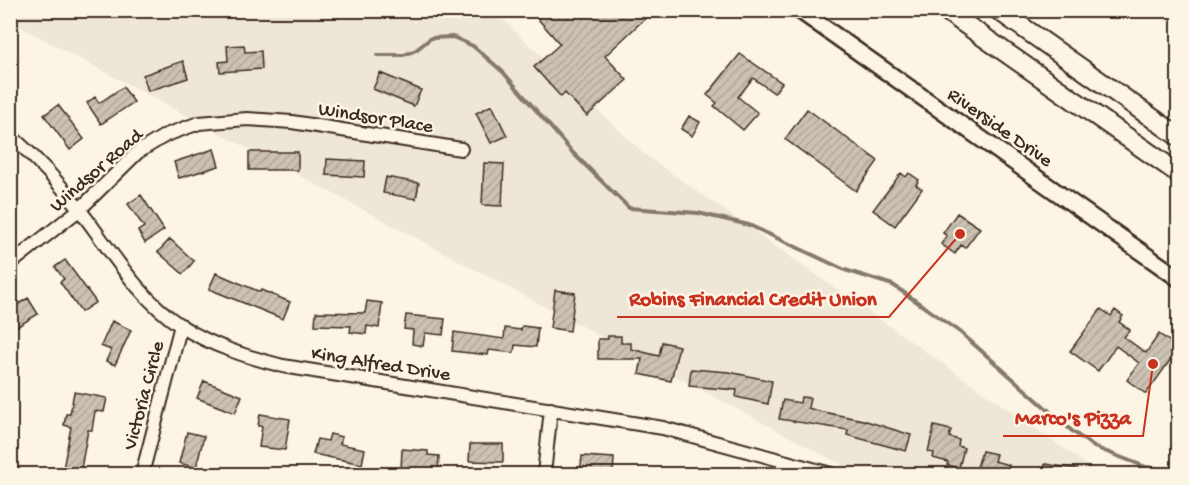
<svg xmlns="http://www.w3.org/2000/svg" width="1189" height="485" viewBox="0 0 1189 485" font-family="'Gochi Hand',sans-serif">
<style>
.built{fill:#eee6d6}
.lines{fill:none;stroke-linecap:round;stroke-linejoin:round}
.stream{stroke:#85796b;stroke-width:4}
.building{fill:url(#building-hatch);stroke:#3b2a1e;stroke-width:1.5}
.minor-casing{stroke:#3b2a1e;stroke-width:16}
.major-casing{stroke:#3b2a1e;stroke-width:20}
.highway-casing{stroke:#3b2a1e;stroke-width:22}
.minor{stroke:#fcf5e5;stroke-width:12}
.major{stroke:#fcf5e5;stroke-width:15}
.highway{stroke:#fcf5e5;stroke-width:18}
.labels{text-anchor:middle;stroke-width:5;stroke-linejoin:round;paint-order:stroke}
.street-label{font-size:20px;fill:#3b2a1e;stroke:#fcf5e5}
.leader{fill:none;stroke:#c8321e;stroke-width:2}
.callout-dot{fill:#c8321e;stroke:#fcf5e5;stroke-width:2}
.callout-label{font-size:21px;text-anchor:middle;font-weight:bold;fill:#c8321e;stroke:#fcf5e5;stroke-width:5;stroke-linejoin:round;paint-order:stroke}
</style>
<defs>
<pattern id="building-hatch" width="6" height="6" patternUnits="userSpaceOnUse" patternTransform="scale(1.5)"><rect width="6" height="6" fill="#ccc2b3"/><path d="M-1 1l2-2M0 6l6-6M5 7l2-2" fill="none" stroke="#b0a79a"/></pattern>
</defs>
<rect width="100%" height="100%" fill="#fcf5e5"/>
<filter id="ink" filterUnits="userSpaceOnUse"><feTurbulence type="fractalNoise" baseFrequency=".0167" numOctaves="2"/><feDisplacementMap in="SourceGraphic" scale="12" xChannelSelector="R" yChannelSelector="G"/><feConvolveMatrix kernelMatrix="1 2 1 2 8 2 1 2 1" color-interpolation-filters="sRGB"/></filter>
<g filter="url(#ink)">
<path class="built" d="M 10,11 L 494,11 L 644,154 L 1100,474 L 859,474 L 11,22 Z"/>
<g class="lines">
<path class="stream" d="M 377,55 L 404,55 L 416,50 L 431,38 L 453,37 L 473,46 L 503,72 L 573,153 L 629,208 L 698,213 L 749,225 L 845,270 L 893,285 L 960,332 L 1072,431 L 1094,447 L 1146,467 L 1178,472"/>
</g>
<path class="building" d="M 530,10 L 654,10 L 605,56 L 627,80 L 587,116 L 565,93 L 561,97 L 534,67 L 560,44 Z
M 244,45 L 245,52 L 261,51 L 262,69 L 220,72 L 219,62 L 228,61 L 227,46 Z
M 740,54 L 782,83 L 774,93 L 753,78 L 738,97 L 758,113 L 743,130 L 714,106 L 717,103 L 707,95 Z
M 183,61 L 188,78 L 148,91 L 143,75 Z
M 380,73 L 421,90 L 414,106 L 373,89 Z
M 123,87 L 134,102 L 101,124 L 87,103 L 95,97 L 99,103 Z
M 58,105 L 84,139 L 70,150 L 44,115 Z
M 492,105 L 507,136 L 491,143 L 476,113 Z
M 807,109 L 878,161 L 856,191 L 785,139 Z
M 689,116 L 700,122 L 692,136 L 681,129 Z
M 214,149 L 219,166 L 179,178 L 174,162 Z
M 249,152 L 298,152 L 298,170 L 249,170 Z
M 327,159 L 365,161 L 364,177 L 326,175 Z
M 484,163 L 504,164 L 502,206 L 482,205 Z
M 901,173 L 906,177 L 909,173 L 919,180 L 916,185 L 922,189 L 895,226 L 873,210 Z
M 386,177 L 419,183 L 416,199 L 383,193 Z
M 141,195 L 164,230 L 145,243 L 138,231 L 144,227 L 128,204 Z
M 957,213 L 980,228 L 965,248 L 961,245 L 955,254 L 941,244 L 947,236 L 943,233 Z
M 170,239 L 194,261 L 183,274 L 158,252 Z
M 65,260 L 96,302 L 81,312 L 60,282 L 64,279 L 55,267 Z
M 216,273 L 260,292 L 261,290 L 290,302 L 283,319 L 209,289 Z
M 555,290 L 575,293 L 570,331 L 550,328 Z
M 28,298 L 38,314 L 10,331 L 10,309 Z
M 367,301 L 382,303 L 379,328 L 367,326 L 366,334 L 350,332 L 351,326 L 315,325 L 316,312 L 365,313 Z
M 1101,309 L 1111,316 L 1115,310 L 1123,316 L 1119,322 L 1130,330 L 1124,337 L 1146,353 L 1159,334 L 1179,348 L 1146,394 L 1127,380 L 1139,363 L 1116,346 L 1098,371 L 1070,351 Z
M 406,315 L 445,319 L 443,335 L 425,333 L 423,346 L 412,344 L 413,330 L 404,329 Z
M 112,321 L 131,330 L 115,365 L 106,361 L 111,350 L 101,346 Z
M 522,326 L 538,328 L 536,347 L 515,345 L 514,353 L 489,350 L 488,355 L 452,351 L 454,332 L 504,339 L 505,328 L 521,330 Z
M 608,336 L 621,336 L 621,343 L 631,343 L 631,349 L 659,356 L 662,342 L 679,346 L 671,381 L 639,374 L 642,359 L 598,359 L 598,339 L 608,339 Z
M 691,369 L 729,372 L 772,381 L 768,404 L 736,397 L 737,390 L 689,386 Z
M 204,381 L 242,396 L 235,413 L 197,398 Z
M 74,392 L 107,398 L 104,412 L 95,411 L 92,430 L 88,430 L 80,474 L 62,474 L 71,427 L 64,425 L 66,414 L 70,414 Z
M 801,397 L 810,398 L 808,408 L 818,411 L 863,420 L 911,435 L 906,451 L 847,435 L 848,430 L 779,419 L 783,400 L 800,403 Z
M 260,414 L 290,419 L 285,450 L 259,447 L 262,426 L 258,426 Z
M 934,426 L 951,430 L 949,437 L 959,440 L 958,446 L 964,448 L 959,468 L 947,465 L 948,462 L 933,458 L 934,453 L 928,452 Z
M 187,432 L 204,436 L 196,468 L 179,463 Z
M 330,434 L 342,437 L 340,444 L 365,449 L 362,464 L 313,454 L 317,439 L 328,441 Z
M 470,444 L 503,444 L 503,462 L 469,461 Z
M 402,449 L 428,451 L 428,455 L 439,456 L 438,474 L 401,470 Z
M 982,451 L 996,454 L 994,461 L 1009,465 L 1006,474 L 975,474 Z
M 582,456 L 614,458 L 613,474 L 580,474 Z
M 1045,464 L 1077,469 L 1076,474 L 1044,474 Z"/>
<g class="lines">
<g class="minor-casing">
<path id="minor" d="M 10,135 C 36,158 59,182 79,209 C 111,250 136,296 181,326 C 212,346 247,357 283,366 L 663,428 L 831,474
M 10,264 L 80,209 L 138,152 L 166,135 L 199,123 L 247,119 L 292,122 L 461,149
M 142,474 L 181,325
M 544,474 L 551,409"/>
</g>
<g class="major-casing">
<path id="major" d="M 799,10 L 1178,278"/>
</g>
<g class="highway-casing">
<path id="highway" d="M 945,10 L 1178,173
M 998,10 L 1178,136"/>
</g>
<use href="#minor" class="minor"/>
<use href="#major" class="major"/>
<use href="#highway" class="highway"/>
</g>
</g>
<g class="labels">
<g class="street-label">
<text transform="translate(376 116) rotate(9)" y="7">Windsor Place</text>
<text transform="translate(1001 126) rotate(35)" y="7">Riverside Drive</text>
<text transform="translate(95 169) rotate(-41)" y="7">Windsor Road</text>
<text transform="translate(381 362) rotate(9)" y="7">King Alfred Drive</text>
<text transform="translate(142 395) rotate(-75)" y="7">Victoria Circle</text>
</g>
</g>
<path class="leader" d="M960 234L889 317H617M1153 364L1143 436H1003"/>
<g class="callout-dot">
<circle cx="960" cy="234" r="6"/>
<circle cx="1153" cy="364" r="6"/>
</g>
<g class="callout-label">
<text x="753" y="305">Robins Financial Credit Union</text>
<text x="1073" y="424">Marco's Pizza</text>
</g>
<rect width="1189" height="485" fill="none" stroke="#fcf5e5" stroke-width="36"/>
<rect x="18" y="18" width="1153" height="449" fill="none" stroke="#3b2a1e" stroke-width="2" filter="url(#ink)"/>
</svg>
